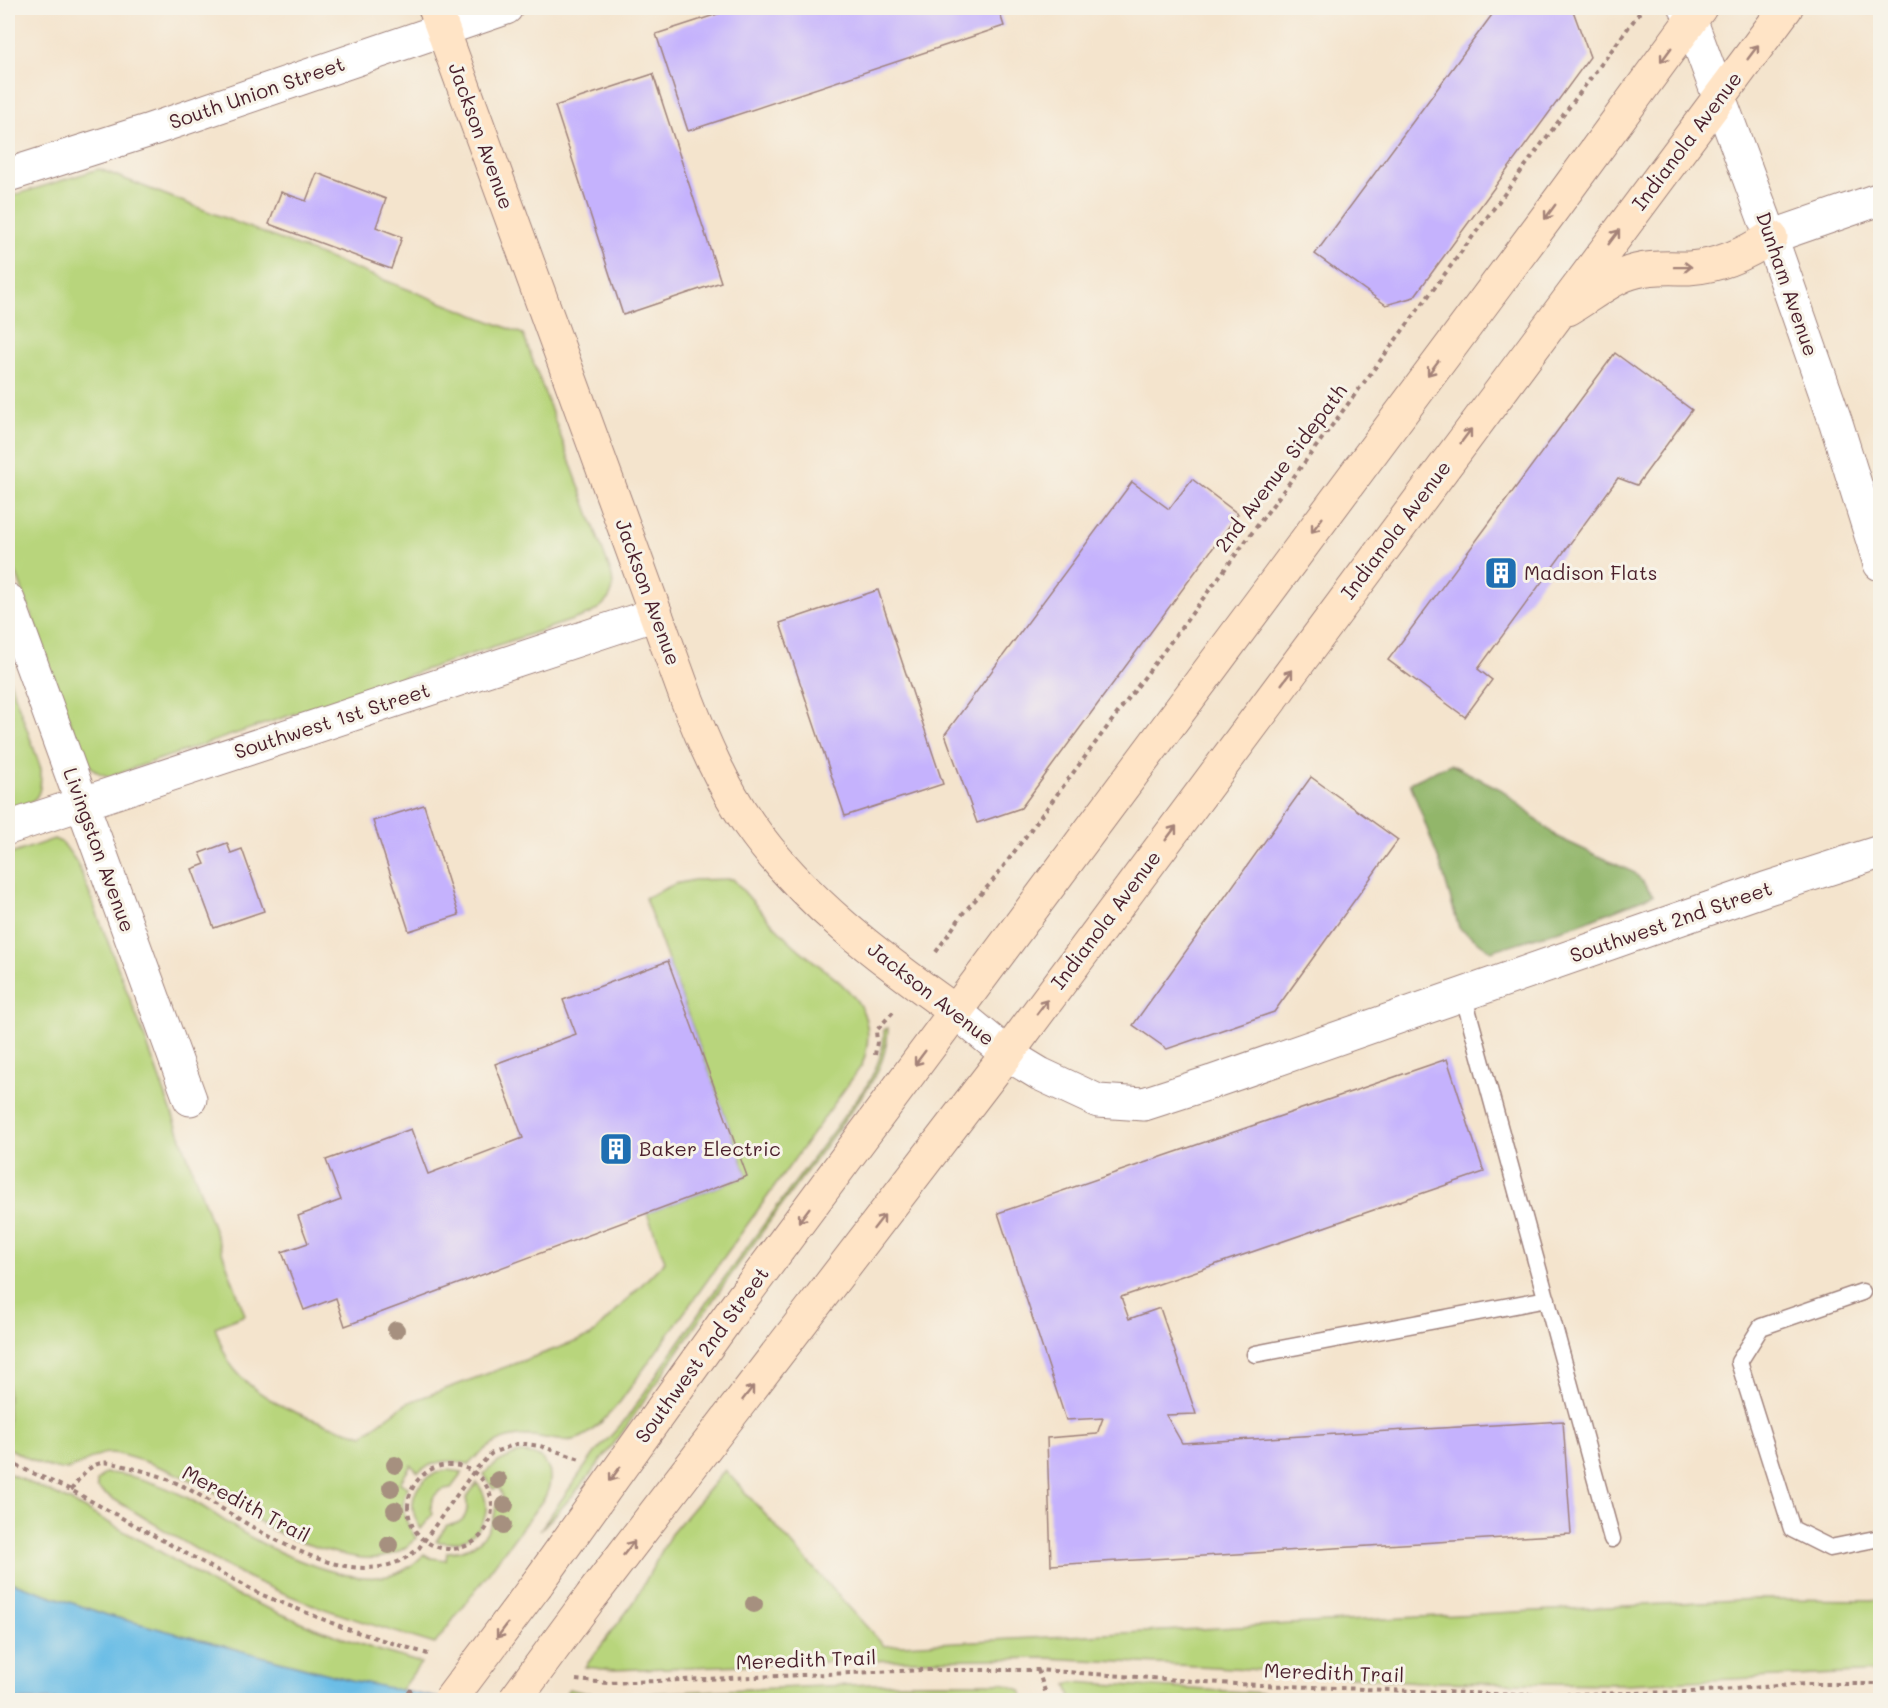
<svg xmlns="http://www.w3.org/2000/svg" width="1888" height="1708" viewBox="0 0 1888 1708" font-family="Mali,sans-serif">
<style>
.green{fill:#b8d57b;stroke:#817a53;stroke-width:1.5}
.forest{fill:#92b66b;stroke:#6e6a4b;stroke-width:1.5}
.water{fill:#6bbde6;stroke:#5a6e88;stroke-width:1.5}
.building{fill:#c5b2fd}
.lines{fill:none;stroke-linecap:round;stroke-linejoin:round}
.lane-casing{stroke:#9f827c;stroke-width:19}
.street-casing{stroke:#9f827c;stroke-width:35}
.secondary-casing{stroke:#9f827c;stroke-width:35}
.path{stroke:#9f827c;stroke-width:4;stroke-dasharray:4.5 4.5;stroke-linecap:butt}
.lane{stroke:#fff;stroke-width:16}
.street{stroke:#fff;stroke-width:33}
.secondary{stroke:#ffe4c6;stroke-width:33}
.secondary-bridge-casing{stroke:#9f827c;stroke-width:35;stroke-linecap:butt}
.path-bridge{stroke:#9f827c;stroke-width:4;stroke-dasharray:4.5 4.5;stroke-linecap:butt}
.secondary-bridge{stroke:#ffe4c6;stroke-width:33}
.tree{fill:#a6907f}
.oneway{stroke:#a48278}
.labels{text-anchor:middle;stroke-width:6;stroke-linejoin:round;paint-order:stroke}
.street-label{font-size:20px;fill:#4a1f2b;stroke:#f7f3e8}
.poi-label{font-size:20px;fill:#4a1f2b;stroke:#f7f3e8;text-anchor:start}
</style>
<rect width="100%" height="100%" fill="#f7f3e8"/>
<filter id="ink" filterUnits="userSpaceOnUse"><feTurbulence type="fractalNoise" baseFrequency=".0167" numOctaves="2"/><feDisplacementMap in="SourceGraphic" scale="12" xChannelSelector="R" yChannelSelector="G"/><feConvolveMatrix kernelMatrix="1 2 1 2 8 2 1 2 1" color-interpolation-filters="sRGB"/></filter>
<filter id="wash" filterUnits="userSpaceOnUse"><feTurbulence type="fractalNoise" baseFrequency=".008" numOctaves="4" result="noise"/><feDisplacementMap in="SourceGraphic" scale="24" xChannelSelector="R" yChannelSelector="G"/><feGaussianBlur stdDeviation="1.35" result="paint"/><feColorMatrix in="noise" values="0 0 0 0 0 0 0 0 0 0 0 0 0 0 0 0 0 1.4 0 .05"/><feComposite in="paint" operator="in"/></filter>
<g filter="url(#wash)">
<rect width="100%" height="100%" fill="#f4e4cd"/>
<path class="green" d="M 99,169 L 523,334 L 611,573 C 617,594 607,604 590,614 L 110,776 C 97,775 91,767 83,758 L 8,550 L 8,197 Z
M 8,676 L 41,769 C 41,801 37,801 8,811 Z
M 54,839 L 63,843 L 78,864 L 143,1033 L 245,1315 L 215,1327 C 220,1342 225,1358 235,1370 C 264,1406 320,1423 363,1435 L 407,1403 L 591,1336 L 665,1261 L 647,1213 L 747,1176 L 645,898 L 675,884 L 694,880 L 733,879 C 752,901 771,924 793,944 C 832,980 886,1000 862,1065 L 620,1402 C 609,1414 597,1429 582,1437 C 570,1443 557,1440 545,1438 C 513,1431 491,1440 469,1464 C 450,1458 434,1460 418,1472 L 411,1465 L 400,1483 L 408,1487 C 398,1506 405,1522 416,1538 C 406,1549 393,1556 377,1558 C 350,1561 292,1541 268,1527 C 249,1516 231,1501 211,1490 C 183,1475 153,1463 122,1455 C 97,1447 89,1465 67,1469 C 50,1472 23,1455 8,1448 L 8,855 Z
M 888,1028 C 887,1051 881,1067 869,1086 C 813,1164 754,1240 700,1319 C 650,1391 603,1469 540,1530 L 594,1454 L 627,1418 L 711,1296 L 867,1085 C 877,1067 884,1052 884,1030 Z
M 520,1453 C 549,1453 556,1474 545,1497 L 435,1644 C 365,1623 294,1602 229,1568 C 186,1545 145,1517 103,1493 L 97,1487 L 97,1481 L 105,1473 C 129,1473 162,1485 184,1496 C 208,1508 230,1526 254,1539 C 286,1557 344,1581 380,1577 C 397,1576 413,1567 424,1554 L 431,1558 L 446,1560 L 447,1552 C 475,1552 493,1533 496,1506 L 502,1503 L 502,1495 L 499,1488 L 493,1489 L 484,1474 C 494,1463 506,1457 520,1453 Z
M 448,1470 L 463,1472 L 451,1488 C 436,1489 427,1500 433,1514 L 421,1529 C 403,1502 417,1475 448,1470 Z
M 725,1470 L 884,1646 L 1756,1599 L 1880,1600 L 1880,1672 L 1625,1684 L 1419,1682 L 1234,1668 L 1046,1658 L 848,1661 L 613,1670 L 585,1667 L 634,1602 L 671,1534 Z
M 8,1473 L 72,1502 L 159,1551 L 217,1587 L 315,1628 L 374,1649 L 421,1663 L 400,1691 L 351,1680 L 107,1615 L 8,1581 Z
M 477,1483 C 502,1514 472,1551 436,1541 L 447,1525 C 463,1525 470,1514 466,1498 Z
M 1073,1682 C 1170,1689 1267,1692 1363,1700 L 1072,1700 L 1067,1685 Z
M 899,1683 L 1002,1683 L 1021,1690 L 1024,1700 L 561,1700 L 569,1689 L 585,1693 L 606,1695 Z"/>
<path class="forest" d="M 1450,764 L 1502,790 L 1557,837 L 1635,873 L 1653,895 L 1579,924 L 1491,951 L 1459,928 L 1441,866 L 1410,783 Z"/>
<path class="water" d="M 8,1581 L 107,1615 L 351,1680 L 448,1700 L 8,1700 Z"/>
<g id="blocks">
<path class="building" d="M 736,8 L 998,8 L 1004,26 L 688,131 L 656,34 Z
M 1497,8 L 1572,8 L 1590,57 L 1414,297 L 1386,305 L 1315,254 Z
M 653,74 L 721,282 L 623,315 L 555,106 Z
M 317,173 L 386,199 L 376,227 L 402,237 L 391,269 L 269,224 L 281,192 L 306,201 Z
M 1615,353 L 1692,410 L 1637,485 L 1618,478 L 1478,669 L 1492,680 L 1465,717 L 1388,660 Z
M 1192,479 L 1238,514 L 1021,808 L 977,823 L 945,734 L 1132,482 L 1169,509 Z
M 878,590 L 943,784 L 845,816 L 780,623 Z
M 1311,777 L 1398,840 L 1274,1012 L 1167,1049 L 1133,1025 Z
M 424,805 L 459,915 L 409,931 L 373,821 Z
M 227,843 L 231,853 L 242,849 L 264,911 L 214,928 L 192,869 L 205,864 L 200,853 Z
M 668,961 L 747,1176 L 345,1326 L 336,1298 L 304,1310 L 282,1252 L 308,1243 L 298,1216 L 341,1200 L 326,1160 L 411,1129 L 428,1174 L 523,1138 L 495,1064 L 576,1034 L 563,1000 Z
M 1447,1059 L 1484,1172 L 1121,1297 L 1129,1319 L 1160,1308 L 1196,1414 L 1166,1415 L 1182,1443 L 1563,1421 L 1571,1534 L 1051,1565 L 1047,1438 L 1097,1434 L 1103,1418 L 1066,1420 L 998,1213 Z"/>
</g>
</g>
<g filter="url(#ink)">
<use href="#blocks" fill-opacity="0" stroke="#9f827c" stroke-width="1.5"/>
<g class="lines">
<g class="lane-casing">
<path id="lane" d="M 1463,994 L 1612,1539
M 1862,1292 L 1761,1327 L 1739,1362 L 1792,1529 L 1830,1548 L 1880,1538
M 1255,1354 L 1547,1299"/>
</g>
<g class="street-casing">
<path id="street" d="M 1686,8 L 1771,237 L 1836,423 L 1880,564
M 8,175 L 147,131 L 506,8
M 1771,237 L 1880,199
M 8,600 L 190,1099
M 8,828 L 656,614
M 955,1011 L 1007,1054 L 1040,1074 L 1098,1101 L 1144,1104 L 1212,1082 L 1765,889 L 1880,852"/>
</g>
<g class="secondary-casing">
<path id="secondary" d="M 435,8 L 686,697 C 703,741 722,785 749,824 C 803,901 880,958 955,1011
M 1568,309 C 1585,299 1607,282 1624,275 C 1645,266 1667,268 1689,268 C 1720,266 1746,254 1771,237
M 537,1584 L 731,1313 L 1547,217 L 1700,8
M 593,1594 L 1007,1054 L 1786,8"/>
</g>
<path class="path" d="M 936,952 L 964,912 L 991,883 L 1643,8
M 875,1055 L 877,1042 L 876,1031 L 893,1012
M 8,1462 L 71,1490 L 260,1594 L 347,1629 L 428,1654
M408 1507a42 42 0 1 1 84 0a42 42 0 1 1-84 0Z
M 71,1490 C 79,1479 87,1466 101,1463 C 111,1461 122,1466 132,1468 C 153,1473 173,1480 192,1491 C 249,1522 356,1606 419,1548 L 474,1471 L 492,1453 L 516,1444 L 526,1444 L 540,1446 L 580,1459
M 1038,1670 L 1048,1700
M 576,1680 L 608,1683 L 924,1670 L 1038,1670 L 1235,1684 L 1517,1695 L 1690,1692 L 1807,1684 L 1880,1684"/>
<use href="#lane" class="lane"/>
<use href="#street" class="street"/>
<use href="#secondary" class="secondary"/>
<g class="secondary-bridge-casing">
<path id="secondary-bridge" d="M 450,1700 L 537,1584
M 515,1700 L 593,1594"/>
</g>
<path class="path-bridge" d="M 403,1700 L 414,1686"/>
<use href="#secondary-bridge" class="secondary-bridge"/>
</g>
<g class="tree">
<circle cx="396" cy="1330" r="9"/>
<circle cx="395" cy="1465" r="9"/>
<circle cx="498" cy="1480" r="9"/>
<circle cx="391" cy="1488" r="9"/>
<circle cx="505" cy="1505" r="9"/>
<circle cx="395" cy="1510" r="9"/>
<circle cx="503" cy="1525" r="9"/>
<circle cx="389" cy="1545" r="9"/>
<circle cx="754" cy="1604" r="9"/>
</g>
<defs><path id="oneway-shaft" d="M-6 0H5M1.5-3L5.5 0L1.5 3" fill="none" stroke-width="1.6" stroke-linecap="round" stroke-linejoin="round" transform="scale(1.5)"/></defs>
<g class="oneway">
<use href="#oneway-shaft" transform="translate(1753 52) rotate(-53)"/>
<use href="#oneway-shaft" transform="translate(1666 55) rotate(126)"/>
<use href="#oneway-shaft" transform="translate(1550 212) rotate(126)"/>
<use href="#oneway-shaft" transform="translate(1614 237) rotate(-53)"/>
<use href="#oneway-shaft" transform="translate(1683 267) rotate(-1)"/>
<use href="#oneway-shaft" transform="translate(1433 368) rotate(127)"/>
<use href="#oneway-shaft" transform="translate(1466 436) rotate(-53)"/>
<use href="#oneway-shaft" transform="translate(1317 525) rotate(127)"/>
<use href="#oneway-shaft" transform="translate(1287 677) rotate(-53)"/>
<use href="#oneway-shaft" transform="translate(1171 833) rotate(-53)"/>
<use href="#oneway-shaft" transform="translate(1042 1007) rotate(-53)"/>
<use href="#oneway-shaft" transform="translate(920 1058) rotate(127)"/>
<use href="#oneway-shaft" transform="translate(804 1215) rotate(127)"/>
<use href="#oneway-shaft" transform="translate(879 1222) rotate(-52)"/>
<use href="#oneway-shaft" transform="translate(748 1393) rotate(-52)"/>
<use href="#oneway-shaft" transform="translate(615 1474) rotate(126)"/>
<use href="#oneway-shaft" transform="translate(629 1548) rotate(-52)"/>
<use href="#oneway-shaft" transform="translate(502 1631) rotate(127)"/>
</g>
</g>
<defs>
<g id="building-square" transform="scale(1.725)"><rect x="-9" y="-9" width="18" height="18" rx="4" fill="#1f6fb2" stroke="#f7f3e8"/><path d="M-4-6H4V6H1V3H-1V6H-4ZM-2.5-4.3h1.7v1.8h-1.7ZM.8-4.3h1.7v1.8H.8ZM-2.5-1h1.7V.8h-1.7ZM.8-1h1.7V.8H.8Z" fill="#fff"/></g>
</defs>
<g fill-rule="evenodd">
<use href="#building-square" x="1501" y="573"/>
<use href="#building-square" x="616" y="1149"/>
</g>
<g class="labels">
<g class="street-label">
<text transform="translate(257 93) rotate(-19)" y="7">South Union Street</text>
<text transform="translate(481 136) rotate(70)" y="7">Jackson Avenue</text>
<text transform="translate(1687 141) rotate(-53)" y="7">Indianola Avenue</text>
<text transform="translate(1787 284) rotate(71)" y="7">Dunham Avenue</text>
<text transform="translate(1281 468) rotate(-53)" y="7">2nd Avenue Sidepath</text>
<text transform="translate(1396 530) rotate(-53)" y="7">Indianola Avenue</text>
<text transform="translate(648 592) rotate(70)" y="7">Jackson Avenue</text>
<text transform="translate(332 721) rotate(-18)" y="7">Southwest 1st Street</text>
<text transform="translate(99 850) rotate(70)" y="7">Livingston Avenue</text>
<text transform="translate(1106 920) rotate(-53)" y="7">Indianola Avenue</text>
<text transform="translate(1671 922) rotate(-19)" y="7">Southwest 2nd Street</text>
<text transform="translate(931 994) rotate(38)" y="7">Jackson Avenue</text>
<text transform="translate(702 1355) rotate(-54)" y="7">Southwest 2nd Street</text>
<text transform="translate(246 1504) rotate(28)" y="7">Meredith Trail</text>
<text transform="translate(806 1660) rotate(-2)" y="7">Meredith Trail</text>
<text transform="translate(1334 1673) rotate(2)" y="7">Meredith Trail</text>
</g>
<g class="poi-label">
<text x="1524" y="580">Madison Flats</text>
<text x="639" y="1156">Baker Electric</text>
</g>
</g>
<rect width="1888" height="1708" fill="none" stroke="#f7f3e8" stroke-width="30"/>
</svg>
